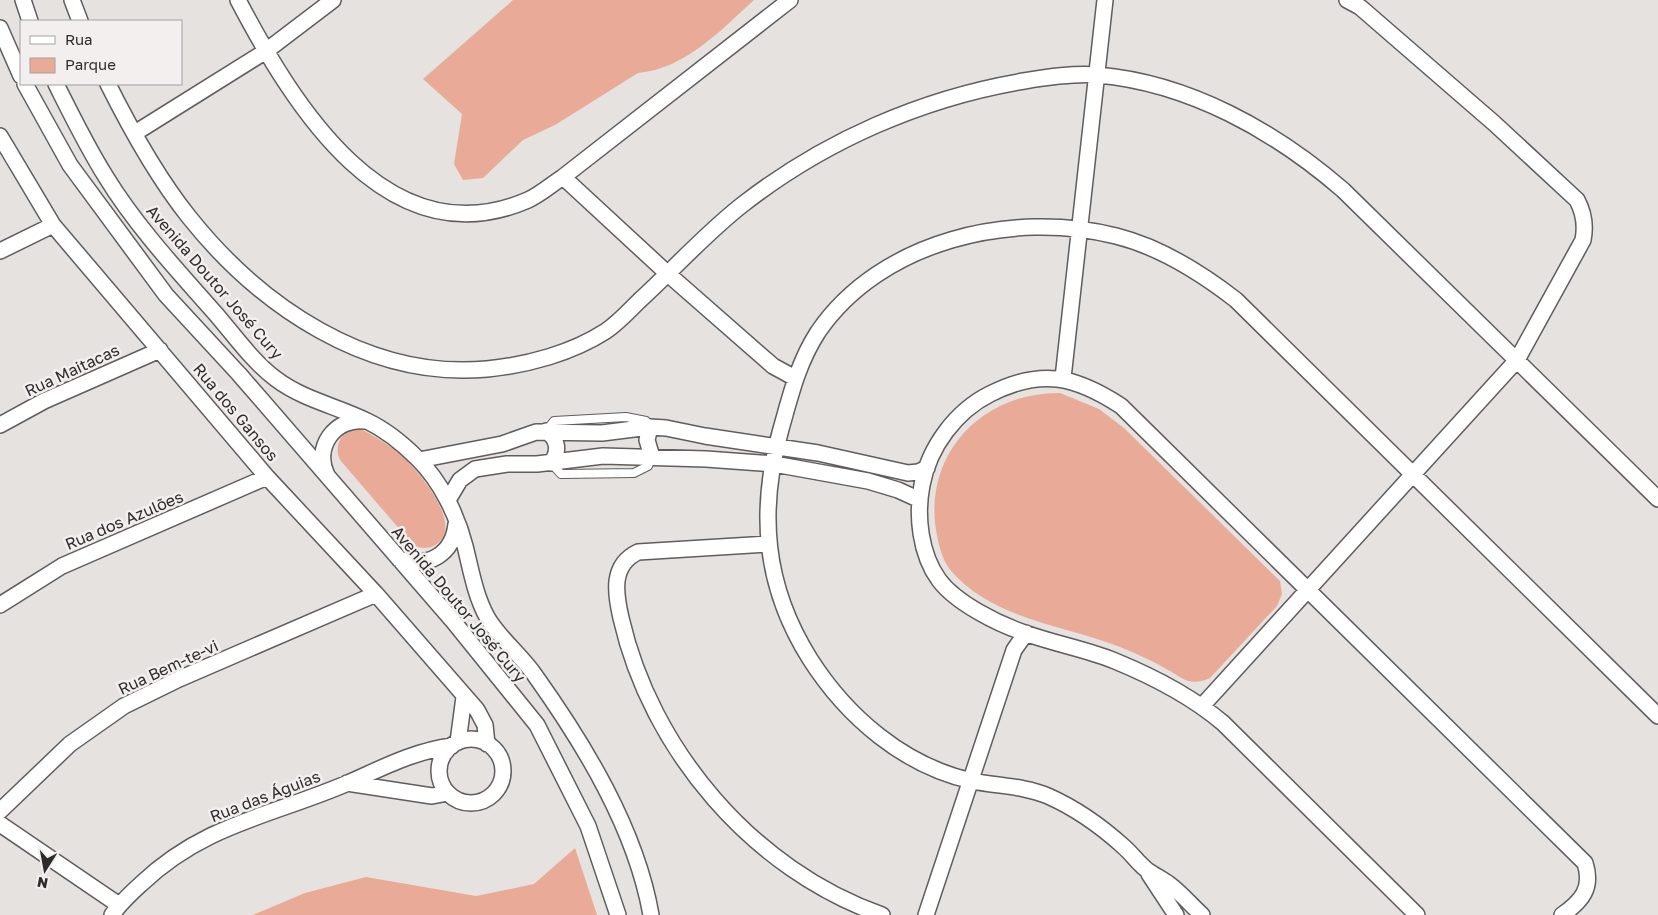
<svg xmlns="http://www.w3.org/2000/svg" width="1658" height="915" viewBox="0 0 1658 915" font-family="'Golos Text',sans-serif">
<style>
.green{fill:#e9ab97}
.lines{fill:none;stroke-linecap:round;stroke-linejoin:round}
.service-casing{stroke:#605d5c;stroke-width:10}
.minor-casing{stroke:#605d5c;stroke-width:18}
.service{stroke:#fff;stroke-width:8}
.minor{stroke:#fff;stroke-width:15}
.labels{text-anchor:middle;stroke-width:5;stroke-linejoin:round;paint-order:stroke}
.street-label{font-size:16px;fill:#2d2c2b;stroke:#f2efee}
</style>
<rect width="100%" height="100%" fill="#e5e2e0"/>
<path class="green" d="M 513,0 L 754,0 C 721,30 685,69 638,73 L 555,125 L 523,140 L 483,178 L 463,180 L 454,164 L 462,114 L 423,79 Z
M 1060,393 L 1099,409 L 1124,428 L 1280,581 L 1282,594 L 1277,606 L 1210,678 C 1204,681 1195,683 1188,681 C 1181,679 1175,673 1168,670 C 1153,661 1137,654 1120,647 C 1064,625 995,620 952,572 C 941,560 937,538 935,523 C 928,447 987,392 1060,393 Z
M 359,428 C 374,436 388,444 401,455 C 417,469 462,522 439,542 C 432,549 423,549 414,546 L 340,460 C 333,444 342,431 359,428 Z
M 575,848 L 597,915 L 253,915 L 305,893 L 366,877 L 476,896 L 534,884 Z"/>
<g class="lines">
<g class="service-casing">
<path id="service" d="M 546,431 L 554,421 L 626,417 L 646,421 L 649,426
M 551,463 L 561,474 L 634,473 L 648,466 L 652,457"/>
</g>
<g class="minor-casing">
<path id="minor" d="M 23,0 L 30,21
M 72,0 L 80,21
M 238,0 C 293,105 388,261 528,200 C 541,194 552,184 563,177 L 790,0
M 0,28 L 21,76
M 25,84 L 70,165 L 166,295 L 239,374 L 453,621 L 537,725 L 588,826 L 618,915
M 56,84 C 72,116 87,147 106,177 C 136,226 177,270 215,313 C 234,335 253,362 276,379 C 304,400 337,406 367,421 C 386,430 403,444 418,459 C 441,482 457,515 465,546 C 471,570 475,595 487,617 C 499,638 520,654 534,674 C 584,744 636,829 651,915
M 108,84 C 131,130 157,177 189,217 C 260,306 368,380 487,369 C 528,365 572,353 606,331 C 618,323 629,311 639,301 C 674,269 705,234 742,205 C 824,141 922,98 1024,81 C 1048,77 1074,73 1098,75 C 1189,83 1275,131 1343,190 L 1658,499
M 135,133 L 266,51 L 333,0
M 0,136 L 53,225 L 267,477 L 376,594 L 477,710 L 485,725 L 487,744
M 563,177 L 668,274 L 773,366 L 795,378
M 0,251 L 53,225
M 1063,378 L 1105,0
M 0,425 L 44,401 L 160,350
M 650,427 L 647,440 L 652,457
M 546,431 C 558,439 560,451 551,463
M 419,460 L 502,444 L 536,432 L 602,433 L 650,427 L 666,428 L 705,436 L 818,453 L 908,473 L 918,472 L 927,468
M 327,475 C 313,448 335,417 365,421
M 448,500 L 460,480 L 475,469 L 507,464 L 537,464 L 603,456 L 706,459 L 774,464 L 868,481 L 898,490 L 920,500
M 769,544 L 638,552 C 611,565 615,592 621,618 C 651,750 753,870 882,915
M 399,559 C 428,569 453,554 456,524
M 0,605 L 62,566 L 267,477
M 1202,706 L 1517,360 L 1583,240 C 1586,225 1584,213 1577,200 L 1495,124 L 1360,7 L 1347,0
M439 771a32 32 0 1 1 64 0a32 32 0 1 1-64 0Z
M 458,742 L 464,697
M 347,783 L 432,796 L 448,793
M 0,811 L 70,744 L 124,706 L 179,679 L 376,594
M 0,824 L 119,905
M 1149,874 L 1176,915
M 112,915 C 120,903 130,894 141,884 C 204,824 271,816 348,783 C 382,768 414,751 452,746
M 926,915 L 1014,650 L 1026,633
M 1202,915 C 1191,905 1181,893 1169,884 C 1162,879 1154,875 1147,870 C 1138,863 1132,854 1124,847 C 1102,827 1075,808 1048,796 C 1025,786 997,786 972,781 C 904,766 847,717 810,659 C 764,586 758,511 781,429 C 791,394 798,363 818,332 C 881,240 1013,210 1116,236 C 1160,247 1200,272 1236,300 L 1658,716
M 1417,915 L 1223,723 C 1191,696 1154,677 1115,661 C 1086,649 1055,644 1025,633 C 998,624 956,603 939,580 C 920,554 916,515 922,485 C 929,447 956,411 990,394 C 1041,368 1075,376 1121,406 L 1585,863 C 1593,888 1582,901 1562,915"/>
</g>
<use href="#service" class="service"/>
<use href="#minor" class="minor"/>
</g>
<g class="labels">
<g class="street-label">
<text transform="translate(215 282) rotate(49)" y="6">Avenida Doutor José Cury</text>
<text transform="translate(72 370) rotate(-25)" y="6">Rua Maitacas</text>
<text transform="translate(236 412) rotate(50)" y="6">Rua dos Gansos</text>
<text transform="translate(124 520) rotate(-23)" y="6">Rua dos Azulões</text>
<text transform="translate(459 604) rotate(50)" y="6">Avenida Doutor José Cury</text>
<text transform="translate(168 667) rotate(-25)" y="6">Rua Bem-te-vi</text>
<text transform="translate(265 796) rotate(-21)" y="6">Rua das Águias</text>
</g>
</g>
<rect x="20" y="20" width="162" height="65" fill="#f2efee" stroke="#a3a1a0"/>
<rect x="30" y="36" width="25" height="8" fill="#ffffff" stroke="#a3a1a0"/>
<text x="65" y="45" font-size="15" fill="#2d2c2b">Rua</text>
<rect x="30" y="58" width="25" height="15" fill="#e9ab97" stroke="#a3a1a0"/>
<text x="65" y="70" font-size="15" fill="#2d2c2b">Parque</text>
<g transform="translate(45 870) rotate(191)" stroke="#f2efee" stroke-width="4" paint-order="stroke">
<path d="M0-4L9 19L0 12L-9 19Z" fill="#2d2c2b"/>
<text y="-8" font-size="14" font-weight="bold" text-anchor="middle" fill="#2d2c2b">N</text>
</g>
</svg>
